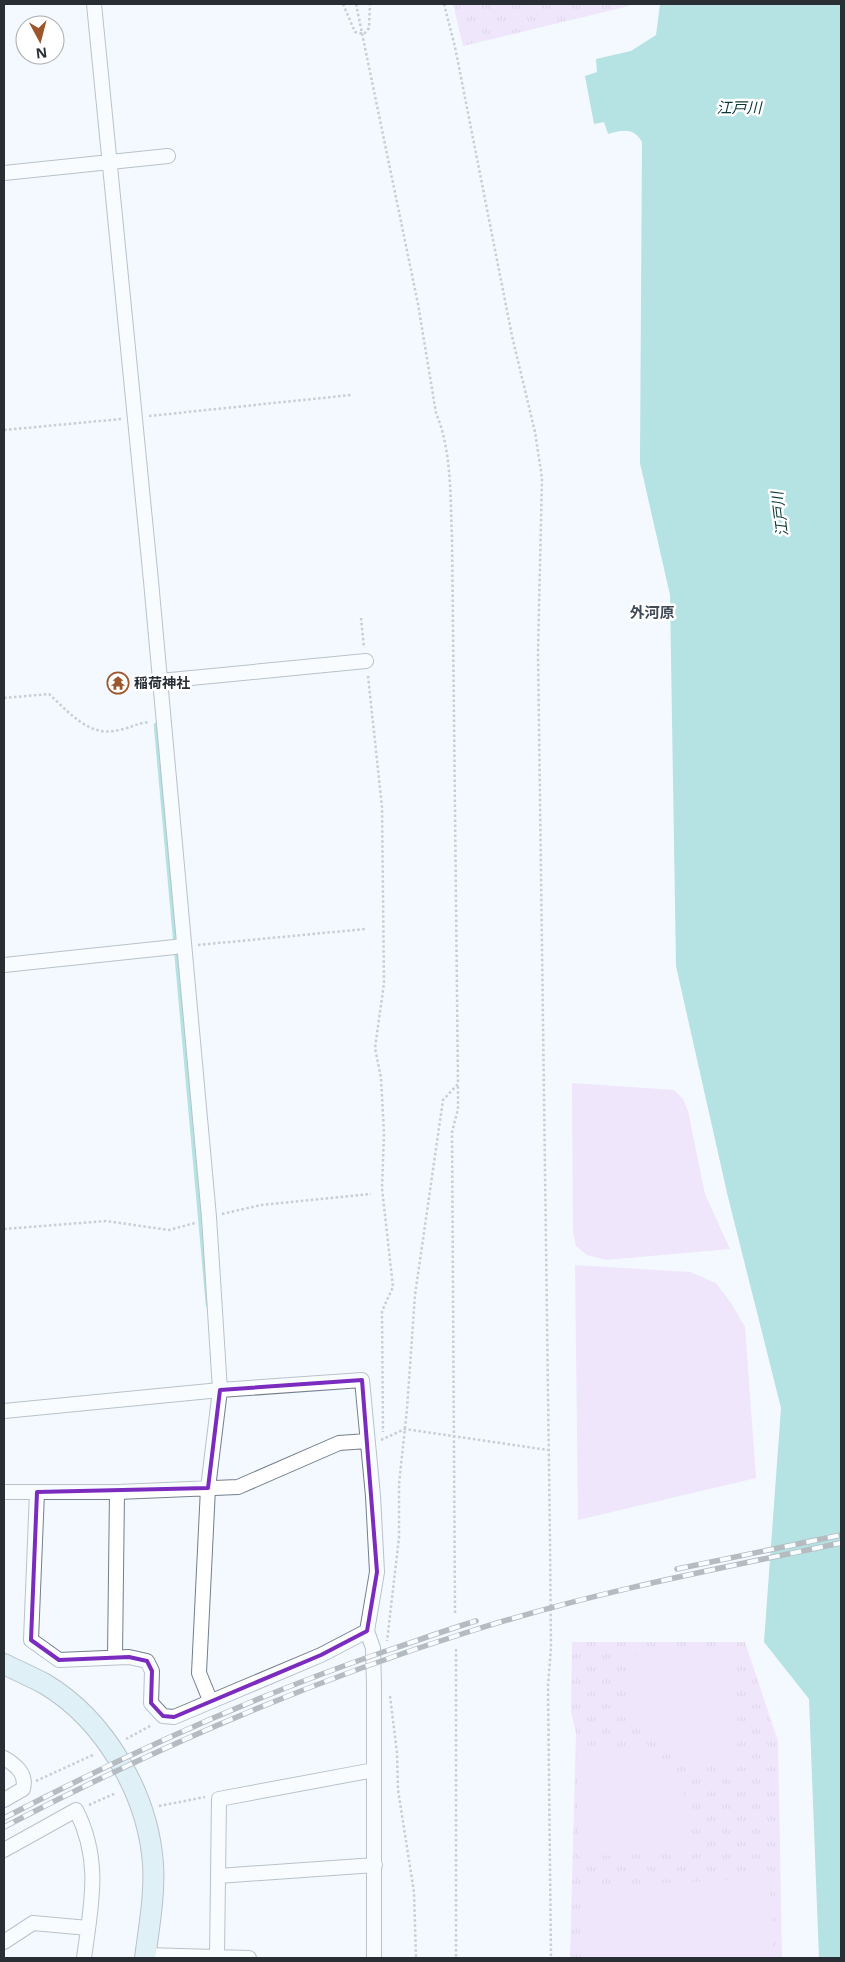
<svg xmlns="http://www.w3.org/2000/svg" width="845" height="1962" viewBox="0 0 845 1962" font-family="'Noto Sans','Noto Sans JP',sans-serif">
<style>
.grass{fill:url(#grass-tufts)}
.pitch{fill:#eacef7}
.water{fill:#6ac5be}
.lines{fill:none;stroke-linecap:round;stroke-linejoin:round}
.stream{stroke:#6ac5be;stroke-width:4.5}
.street-casing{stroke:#737f8d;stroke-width:16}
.secondary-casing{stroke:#737f8d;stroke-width:22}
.path{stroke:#93999f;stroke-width:2.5;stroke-dasharray:2.5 2.5;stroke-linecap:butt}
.street{stroke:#fff;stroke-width:14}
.secondary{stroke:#c8e5ee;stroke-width:20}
.rail-casing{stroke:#6c7277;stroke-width:5.5}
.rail{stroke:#fff;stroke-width:4;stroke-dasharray:11;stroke-linecap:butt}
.marked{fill:none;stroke:#7b2cbf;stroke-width:4;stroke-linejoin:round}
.labels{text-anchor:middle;stroke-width:5;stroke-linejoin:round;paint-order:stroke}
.poi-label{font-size:14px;font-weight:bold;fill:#282e33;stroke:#fff;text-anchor:start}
.water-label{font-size:15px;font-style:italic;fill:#0a3734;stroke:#fff}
.neighbourhood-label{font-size:15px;font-weight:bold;fill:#404b57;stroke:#fff}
</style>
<defs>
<pattern id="grass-tufts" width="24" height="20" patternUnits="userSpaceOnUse" patternTransform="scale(1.25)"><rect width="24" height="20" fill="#eacef7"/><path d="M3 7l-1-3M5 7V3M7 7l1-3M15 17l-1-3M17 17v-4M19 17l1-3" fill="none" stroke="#c9b1d4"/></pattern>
</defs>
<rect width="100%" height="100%" fill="#f3f9ff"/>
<path class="grass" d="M 453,4 L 630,4 L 629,6 L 463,46 Z
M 572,1642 L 745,1642 L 778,1741 L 782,1958 L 570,1958 L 576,1733 L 571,1712 Z"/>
<path class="pitch" d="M 572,1083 L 674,1090 L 683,1099 L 688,1111 L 705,1194 L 730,1249 L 606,1260 L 587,1255 L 576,1246 L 573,1231 Z
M 575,1265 L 690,1272 L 716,1283 L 731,1303 L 745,1327 L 756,1478 L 578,1520 Z
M 735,1651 L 737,1762 L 705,1762 L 662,1748 L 630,1714 L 627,1655 Z
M 608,1745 L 651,1759 L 684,1793 L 688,1851 L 579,1857 L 576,1746 Z
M 770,1878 L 773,1958 L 584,1958 L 585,1887 Z"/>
<path class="water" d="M 660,4 L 841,4 L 841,1958 L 819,1958 L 809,1699 L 764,1642 L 781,1408 L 728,1197 L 676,966 L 670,595 L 640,463 L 642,142 C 634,127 622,130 608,134 L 604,122 L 594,124 L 585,76 L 597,72 L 596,59 L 631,51 L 656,35 Z"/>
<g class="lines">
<path class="stream" d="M 156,725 L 208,1305"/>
<g class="street-casing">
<path id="street" d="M 94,4 L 151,581 L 209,1217 L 220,1390 L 208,1488 L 199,1673 L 210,1700
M 4,173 L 168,156
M 160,681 L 366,661
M 4,965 L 184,946
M 4,1411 L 220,1390 L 362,1380 L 373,1496 L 377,1572 L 367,1631 L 373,1648 L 374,1685 L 374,1958
M 4,1492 L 117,1492 L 238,1487 L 339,1443 L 367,1441
M 37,1492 L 31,1640 L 59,1660 L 129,1657 L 147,1661 L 152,1671 L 151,1703 L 163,1716 L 174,1717 L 321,1655 L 367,1631
M 115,1657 L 117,1492
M 4,1758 C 16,1765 27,1774 23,1789 L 4,1800
M 4,1850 L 76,1810 C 102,1861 91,1905 84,1958
M 218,1876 L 375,1865
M 4,1942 L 33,1923 L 88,1928
M 146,1955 L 249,1958
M 217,1957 L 219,1799 L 374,1770"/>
</g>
<g class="secondary-casing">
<path id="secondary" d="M 4,1664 C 18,1671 32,1677 45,1684 C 105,1720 148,1794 153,1864 C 155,1895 149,1927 145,1958"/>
</g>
<path class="path" d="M 343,4 L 355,32 L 364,34 L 369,28 L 370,4
M 356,4 L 418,304 L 436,413 C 452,451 450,496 452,537 L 458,1084 L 443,1100 L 415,1295 L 407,1409 L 399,1484 L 399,1538 L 387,1641
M 444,4 L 455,47 L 512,336 L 535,432 L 542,478 L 538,652 L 550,1541 L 551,1648 L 548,1686 L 551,1958
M 149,416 L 351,395
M 4,430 L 121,419
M 361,618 L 364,648
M 368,676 L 382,807 L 384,983 L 375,1048 L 381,1078 L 384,1133 L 382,1188 L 393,1287 L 382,1311 L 383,1432
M 4,698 L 49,694 C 69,712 89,738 119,730 C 130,728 138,723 149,722
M 198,945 L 365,929
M 222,1214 L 261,1205 L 371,1194
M 4,1229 L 106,1221 L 169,1230 L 195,1223
M 381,1440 L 405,1429 L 548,1450
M 455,1613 L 452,1132 L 458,1109 L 458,1086
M 456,1649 L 456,1958
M 390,1696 L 397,1753 L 398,1790 L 414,1892 L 416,1958
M 126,1739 L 152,1725
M 36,1781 L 95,1754
M 89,1805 L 116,1793
M 159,1806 L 205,1797"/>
<use href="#street" class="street"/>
<use href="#secondary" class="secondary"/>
<g class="rail-casing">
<path id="rail" d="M 677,1569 L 841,1535
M 4,1818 C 127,1754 254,1696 386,1651 C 416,1641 446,1630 476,1621
M 4,1827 C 153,1749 308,1682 468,1632 C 590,1593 716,1569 841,1543"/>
</g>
<use href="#rail" class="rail"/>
</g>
<path d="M0 0H845V1962H0ZM 362,1380 L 377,1572 L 367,1631 L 321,1655 L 174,1717 L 163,1716 L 151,1703 L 152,1671 L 147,1661 L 129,1657 L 59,1660 L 31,1640 L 37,1492 L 208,1488 L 220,1390 Z" fill="#f3f9ff" fill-opacity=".55" fill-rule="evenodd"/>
<path class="marked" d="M 362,1380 L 377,1572 L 367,1631 L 321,1655 L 174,1717 L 163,1716 L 151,1703 L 152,1671 L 147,1661 L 129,1657 L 59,1660 L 31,1640 L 37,1492 L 208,1488 L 220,1390 Z"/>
<defs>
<g id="temple-ring" transform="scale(1.125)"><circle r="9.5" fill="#fff" stroke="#9c562c" stroke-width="1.5"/><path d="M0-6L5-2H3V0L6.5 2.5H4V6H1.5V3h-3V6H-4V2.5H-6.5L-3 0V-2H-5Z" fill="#9c562c"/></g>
</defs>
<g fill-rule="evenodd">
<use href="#temple-ring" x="118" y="683"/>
</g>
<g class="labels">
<g class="poi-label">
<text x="134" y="688">稲荷神社</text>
</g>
<g class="water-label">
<text x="739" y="113">江戸川</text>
<text transform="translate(780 514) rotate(-97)" y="5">江戸川</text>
</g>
<g class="neighbourhood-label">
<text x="652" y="618">外河原</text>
</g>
</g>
<rect width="845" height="1962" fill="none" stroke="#282e33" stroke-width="10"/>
<g transform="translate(40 40) rotate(173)"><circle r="24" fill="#ffffff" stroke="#a9abad"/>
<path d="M0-4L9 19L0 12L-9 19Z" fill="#9c562c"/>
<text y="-8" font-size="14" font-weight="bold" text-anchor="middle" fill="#282e33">N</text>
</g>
</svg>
